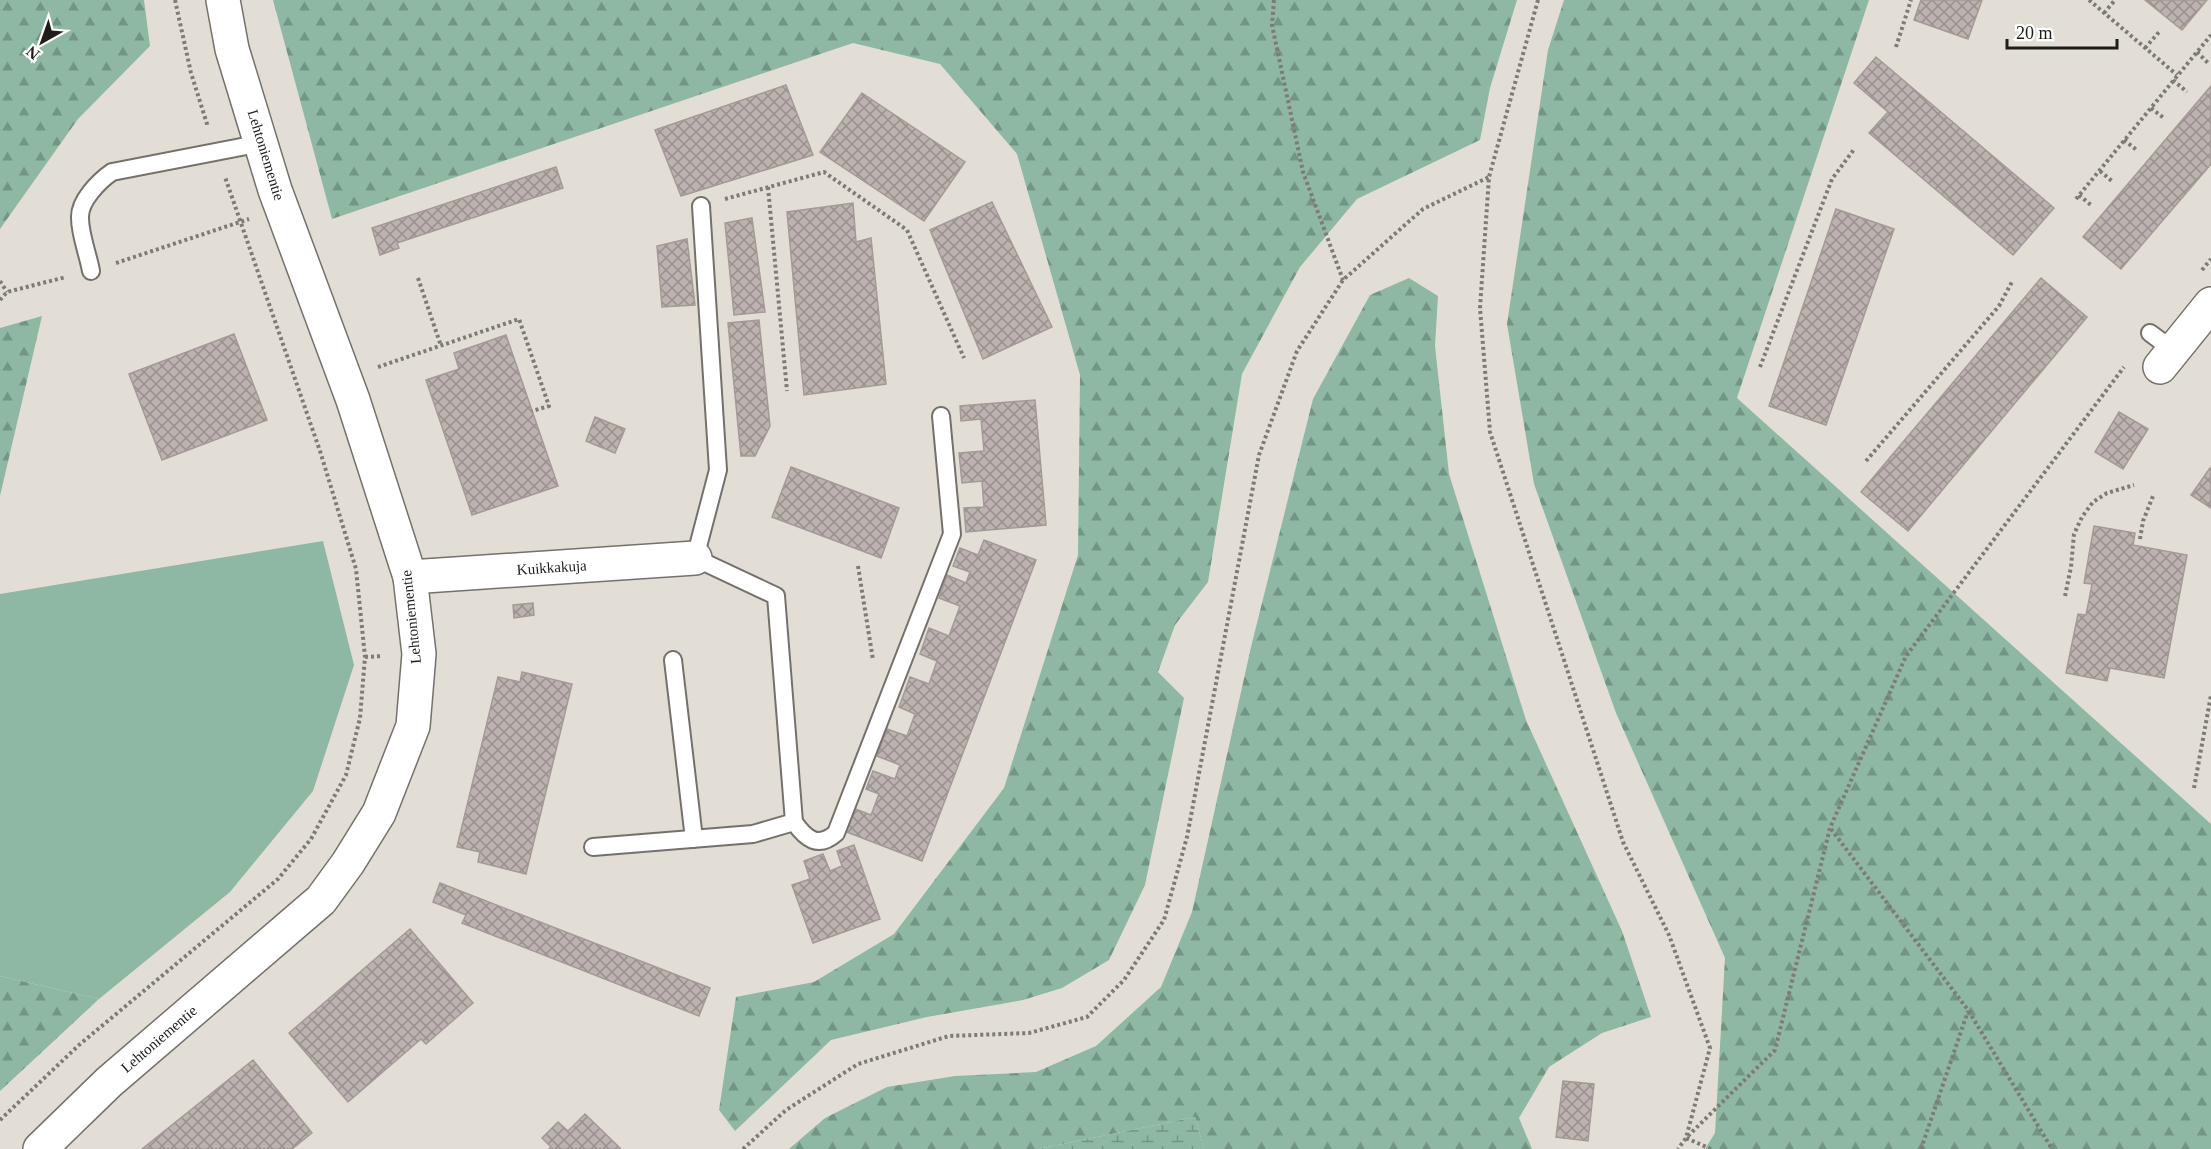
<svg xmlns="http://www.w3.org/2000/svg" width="2211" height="1149" viewBox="0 0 2211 1149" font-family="Georgia,serif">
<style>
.green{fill:#8eb8a4}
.forest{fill:url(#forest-firs)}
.wetland{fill:url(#wetland-marsh)}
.building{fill:url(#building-cross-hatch);stroke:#a39a98;stroke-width:1.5}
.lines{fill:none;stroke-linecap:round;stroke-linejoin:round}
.lane-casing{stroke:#75716a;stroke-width:20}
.street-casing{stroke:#75716a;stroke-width:36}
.secondary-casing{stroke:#75716a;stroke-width:36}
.path{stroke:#7e7b76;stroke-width:4;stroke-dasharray:3 3;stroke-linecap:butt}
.lane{stroke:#fff;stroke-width:16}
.street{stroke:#fff;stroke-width:33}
.secondary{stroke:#fff;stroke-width:33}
.labels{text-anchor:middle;stroke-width:5;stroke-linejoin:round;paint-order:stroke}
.street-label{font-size:15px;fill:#1e1d1a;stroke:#fff}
</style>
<defs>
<pattern id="forest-firs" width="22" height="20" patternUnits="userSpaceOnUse" patternTransform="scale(1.5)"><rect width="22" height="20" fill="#8eb8a4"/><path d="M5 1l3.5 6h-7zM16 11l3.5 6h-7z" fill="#739585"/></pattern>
<pattern id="wetland-marsh" width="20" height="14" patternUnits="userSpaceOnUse" patternTransform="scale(1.5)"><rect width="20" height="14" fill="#8eb8a4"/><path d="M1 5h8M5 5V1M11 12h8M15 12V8" fill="none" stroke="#739585"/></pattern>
<pattern id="building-cross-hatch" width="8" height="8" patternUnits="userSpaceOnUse" patternTransform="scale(1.5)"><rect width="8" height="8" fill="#bcb2b0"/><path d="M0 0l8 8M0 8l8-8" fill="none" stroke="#98908e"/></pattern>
</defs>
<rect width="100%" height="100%" fill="#e2ded6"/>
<path class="green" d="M 323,541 L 354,665 L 313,791 L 230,892 L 99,999 L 0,976 L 0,594 Z"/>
<path class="forest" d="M 0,0 L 144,0 L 150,46 L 78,119 L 0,229 Z
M 273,0 L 1517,0 L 1490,88 L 1480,140 L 1357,199 L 1300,267 L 1242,374 L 1208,582 L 1175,625 L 1158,672 L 1184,698 L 1145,885 L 1109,960 L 1062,988 L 1023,1000 L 927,1017 L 831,1040 L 735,1131 L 719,1110 L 736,997 L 814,982 L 894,934 L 1004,788 L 1078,555 L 1080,375 L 1017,154 L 940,64 L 853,43 L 332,219 Z
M 1564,0 L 1869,0 L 1737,398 L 2211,824 L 2211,1149 L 1705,1149 L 1715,1133 L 1725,958 L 1616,713 L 1534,484 L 1507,324 L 1548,50 Z
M 1409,278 L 1438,296 L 1435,346 L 1449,474 L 1526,720 L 1622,931 L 1651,1017 L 1602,1033 L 1549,1067 L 1519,1118 L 1532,1149 L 1204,1149 L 1195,1117 L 1038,1149 L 789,1149 L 825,1118 L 887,1087 L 955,1076 L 1036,1072 L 1096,1046 L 1161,987 L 1192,912 L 1251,647 L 1313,399 L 1370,295 Z
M 42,316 L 0,496 L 0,328 Z
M 0,976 L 99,999 L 0,1091 Z"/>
<path class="wetland" d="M 1195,1117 L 1204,1149 L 1038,1149 Z"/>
<path class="building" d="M 1921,0 L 1982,0 L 1968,39 L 1914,20 Z
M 2145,0 L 2207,0 L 2182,30 Z
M 1876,57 L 2054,208 L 2013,255 L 1869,133 L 1888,112 L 1854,83 Z
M 786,85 L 813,155 L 681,196 L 655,130 Z
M 2211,86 L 2211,164 L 2121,269 L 2083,237 Z
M 862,93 L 965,162 L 924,221 L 820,152 Z
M 556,167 L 563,188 L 397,243 L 399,248 L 380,255 L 372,228 Z
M 992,202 L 1052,327 L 983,359 L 930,230 Z
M 853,203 L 856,242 L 871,238 L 886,384 L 804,395 L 787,212 Z
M 1836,209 L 1894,229 L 1826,425 L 1769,406 Z
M 752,218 L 765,312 L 734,315 L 725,223 Z
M 687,239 L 695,305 L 662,307 L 657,246 Z
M 2041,278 L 2087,317 L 1908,531 L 1861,492 Z
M 759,320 L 770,426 L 755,456 L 741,456 L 728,323 Z
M 234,334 L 267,420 L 162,460 L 129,374 Z
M 506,335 L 558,486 L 472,515 L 426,380 L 459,369 L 454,353 Z
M 1035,400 L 1046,525 L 966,532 L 964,508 L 984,507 L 982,481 L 962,483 L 959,453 L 984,451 L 981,419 L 961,421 L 960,406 Z
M 2119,412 L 2148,429 L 2123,469 L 2095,452 Z
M 595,417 L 625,429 L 615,453 L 586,441 Z
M 791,467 L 899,508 L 881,558 L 772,517 Z
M 2210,468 L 2211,469 L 2211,508 L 2191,495 Z
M 2094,526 L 2135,533 L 2133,545 L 2187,555 L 2164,678 L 2110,668 L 2107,681 L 2066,673 L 2078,614 L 2086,615 L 2089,600 L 2092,584 L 2084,583 Z
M 984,540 L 1036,560 L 922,861 L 844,831 L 853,808 L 871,815 L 879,794 L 866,789 L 873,771 L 895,779 L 900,765 L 877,756 L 887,729 L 907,736 L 915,714 L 899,707 L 910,677 L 929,684 L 937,661 L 920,654 L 929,628 L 949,636 L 960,606 L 939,598 L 947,575 L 966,583 L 970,572 L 953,566 L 960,548 L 978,555 Z
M 533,603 L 534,615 L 514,618 L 513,605 Z
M 522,672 L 572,684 L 526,874 L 478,862 L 480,852 L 457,847 L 498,677 L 520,682 Z
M 854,845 L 880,919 L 813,943 L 792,885 L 810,879 L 804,861 L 823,854 L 830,871 L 842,866 L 837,851 Z
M 440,883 L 710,988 L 699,1016 L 462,923 L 466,915 L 433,902 Z
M 410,929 L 473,1003 L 426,1044 L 421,1039 L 348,1102 L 289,1033 Z
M 253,1060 L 312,1133 L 292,1149 L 142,1149 Z
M 1563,1081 L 1594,1084 L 1588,1141 L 1556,1137 Z
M 585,1114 L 621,1149 L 549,1149 L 551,1147 L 542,1138 L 558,1122 L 568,1131 Z"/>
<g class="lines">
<g class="lane-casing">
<path id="lane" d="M 701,206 L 718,470 L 695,558 L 776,596 L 794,822 C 806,839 818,849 836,833 L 952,534 L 941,416
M 91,271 C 88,254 80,235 80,218 C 79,201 99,181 112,172 L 262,143
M 2150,333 L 2173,350
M 673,660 L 694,839
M 593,847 L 753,834 L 794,822"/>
</g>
<g class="street-casing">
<g id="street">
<path d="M 2160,367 L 2211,304"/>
<path id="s1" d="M 410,577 L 695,558"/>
</g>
</g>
<g class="secondary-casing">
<g id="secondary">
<path id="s2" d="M 40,1149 L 109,1082 L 321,900 L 348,863 L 379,813 L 413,726 L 419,654 L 410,577 L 353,400 L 275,190 L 232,49 L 223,0"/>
</g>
</g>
<path class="path" d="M 175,0 L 191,73 L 208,127
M 1274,0 L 1272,25 L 1303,172 L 1343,280
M 1538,0 L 1489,177 L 1480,308 L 1490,432 L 1623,842 L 1669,935 L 1710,1048 L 1686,1138 L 1678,1149
M 2089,0 L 2177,75
M 2104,13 L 2115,0
M 1896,47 L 1911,0
M 2145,48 L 2159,32
M 2197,52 L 2209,64
M 2173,80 L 2187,92
M 2151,108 L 2165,119
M 2124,140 L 2138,151
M 2100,171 L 2112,181
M 768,187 L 787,391
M 2079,195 L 2091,205
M 725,199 L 824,172 L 907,230 L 964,358
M 2076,199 L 2211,35
M 116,263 L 249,219
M 2202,270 L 2211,259
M 418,278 L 441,346
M 0,281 L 7,292
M 0,300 L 7,292 L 66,277
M 378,367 L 519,319 L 549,406 L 532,411
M 1760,367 L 1832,179 L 1855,148
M 1866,461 L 1999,306 L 2013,280
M 2140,539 L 2143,521 L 2153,496
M 858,566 L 873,660
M 2065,596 L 2071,567 L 2074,534 L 2082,517 L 2093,502 L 2107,493 L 2134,485
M 365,657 L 383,656
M 2194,788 L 2211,695
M 1831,829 L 1968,1010 L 2052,1149
M 0,1120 L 79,1045 L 278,879 L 311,839 L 346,775 L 360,718 L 365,657 L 356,569 L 320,451 L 225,177
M 743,1149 L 786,1110 L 858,1064 L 949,1036 L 1029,1033 L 1087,1017 L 1124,980 L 1164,920 L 1187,837 L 1259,455 L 1297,351 L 1343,280 L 1423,209 L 1489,177
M 1711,1149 L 1686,1138 L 1775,1050 L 1830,828 L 1906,656 L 2124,367
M 1921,1149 L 1968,1011"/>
<use href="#lane" class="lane"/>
<use href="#street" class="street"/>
<use href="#secondary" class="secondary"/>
</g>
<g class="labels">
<g class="street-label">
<text transform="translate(266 155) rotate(73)" y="5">Lehtoniementie</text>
<text dy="5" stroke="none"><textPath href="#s1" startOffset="142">Kuikkakuja</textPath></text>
<text transform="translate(411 617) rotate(-96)" y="5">Lehtoniementie</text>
<text dy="5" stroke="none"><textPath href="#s2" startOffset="162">Lehtoniementie</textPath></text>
</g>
</g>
<g transform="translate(42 42) rotate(220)" stroke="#ffffff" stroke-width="4.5" paint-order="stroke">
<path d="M0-4.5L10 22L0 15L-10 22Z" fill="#1e1d1a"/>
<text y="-9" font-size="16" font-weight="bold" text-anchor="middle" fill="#1e1d1a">N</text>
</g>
<path d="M2007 39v9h110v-9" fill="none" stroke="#1e1d1a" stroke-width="3"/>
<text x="2016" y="39" font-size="18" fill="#1e1d1a" stroke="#ffffff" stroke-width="4.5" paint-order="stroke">20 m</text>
</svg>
